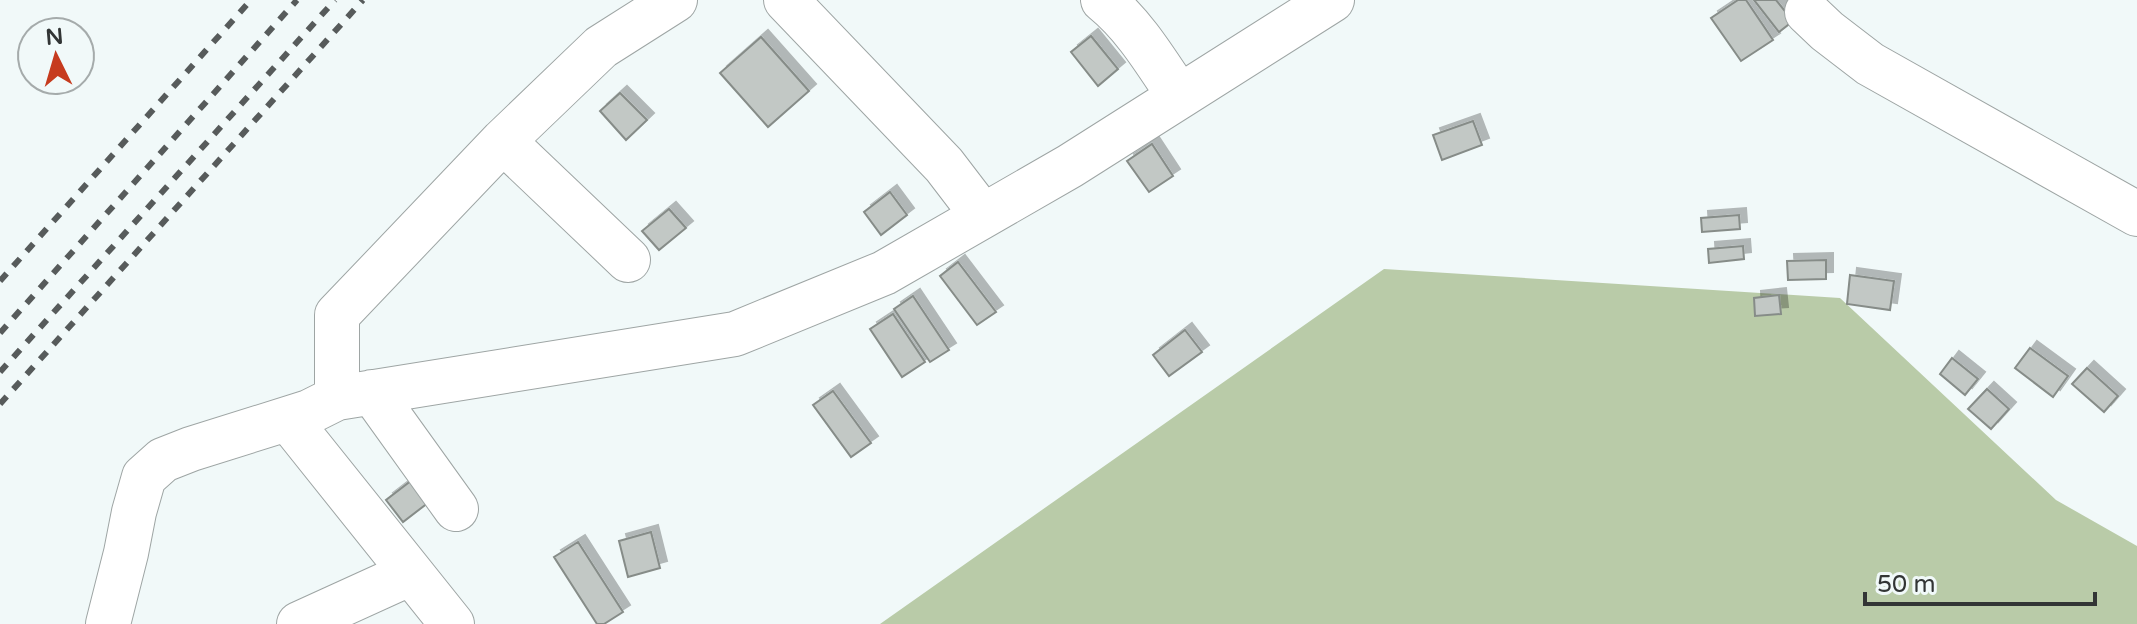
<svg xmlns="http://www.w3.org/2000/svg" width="2137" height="624" viewBox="0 0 2137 624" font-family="'Varela Round',sans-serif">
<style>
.green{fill:#b9cba8}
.building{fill:#c2c8c5;stroke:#868c88;stroke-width:2;filter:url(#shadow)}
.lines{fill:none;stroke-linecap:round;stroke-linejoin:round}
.minor-casing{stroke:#9ea5a4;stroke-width:46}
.minor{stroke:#fff;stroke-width:44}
.rail{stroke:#575b5b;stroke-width:6;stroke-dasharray:10 10;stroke-linecap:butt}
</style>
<defs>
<filter id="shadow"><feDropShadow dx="7" dy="-7" stdDeviation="0" flood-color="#0004"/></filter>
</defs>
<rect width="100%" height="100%" fill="#f1f9f9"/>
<path class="green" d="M 1384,269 L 1840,298 L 2056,500 L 2137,546 L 2137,624 L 880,624 Z"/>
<path class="building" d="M 1738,0 L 1746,0 L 1773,40 L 1741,61 L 1711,18 Z
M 1754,0 L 1776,0 L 1793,21 L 1779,32 Z
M 1091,36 L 1118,69 L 1098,86 L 1071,52 Z
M 761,37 L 809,91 L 768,127 L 720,73 Z
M 620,93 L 647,120 L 626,140 L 600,111 Z
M 1473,121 L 1482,145 L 1442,160 L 1433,135 Z
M 1152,144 L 1173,176 L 1149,192 L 1127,161 Z
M 890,192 L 907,215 L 881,235 L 864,212 Z
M 669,209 L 686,228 L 659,250 L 642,231 Z
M 1739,215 L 1740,229 L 1702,232 L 1701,218 Z
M 1743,246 L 1744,259 L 1709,263 L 1708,249 Z
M 1826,260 L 1826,279 L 1788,280 L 1787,261 Z
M 958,262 L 996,312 L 977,325 L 940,276 Z
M 1850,275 L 1894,281 L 1890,310 L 1847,304 Z
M 1779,295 L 1781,314 L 1755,316 L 1754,298 Z
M 913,296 L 949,350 L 930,362 L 894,309 Z
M 893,314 L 925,362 L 902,377 L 870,329 Z
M 1185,330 L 1202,352 L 1169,376 L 1153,355 Z
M 2030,348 L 2068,376 L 2053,397 L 2015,368 Z
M 1952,358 L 1978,379 L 1965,395 L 1940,374 Z
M 2087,368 L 2118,396 L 2104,412 L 2072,384 Z
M 1987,389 L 2009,409 L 1991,429 L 1968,409 Z
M 833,391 L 871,443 L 851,457 L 813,405 Z
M 416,477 L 433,499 L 403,522 L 386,500 Z
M 651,532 L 660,568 L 628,577 L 619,541 Z
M 578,542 L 623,612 L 604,624 L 597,624 L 554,557 Z"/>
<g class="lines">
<g class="minor-casing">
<path id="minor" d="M 786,0 L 944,165 L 983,216
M 1103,0 C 1135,26 1156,62 1179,96
M 1807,12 L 1827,31 L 1870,64 L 2137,214
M 503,141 L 628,260
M 372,392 L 456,509
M 337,398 L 337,315 L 503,141 L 601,47 L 675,0
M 288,419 L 452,624
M 108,624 L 126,553 L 134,512 L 144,477 L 163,460 L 191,449 L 309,412 L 337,398 L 735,334 L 884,273 L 1070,166 L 1332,0
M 299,624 L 411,573"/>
</g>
<use href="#minor" class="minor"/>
<path class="rail" d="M 0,281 L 251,0
M 0,333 L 297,0
M 0,372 L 335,0
M 0,404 L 363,0"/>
</g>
<g transform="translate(56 56) rotate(355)"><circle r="38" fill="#f1f9f9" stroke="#a5abab" stroke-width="2"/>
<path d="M0-6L14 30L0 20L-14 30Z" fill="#c63b1e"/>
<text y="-12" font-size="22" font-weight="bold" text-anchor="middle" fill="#323535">N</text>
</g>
<path d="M1865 592v12h230v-12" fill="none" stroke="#323535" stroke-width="4"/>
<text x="1877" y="592" font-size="24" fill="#323535" stroke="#f1f9f9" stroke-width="6" paint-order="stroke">50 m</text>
</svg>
